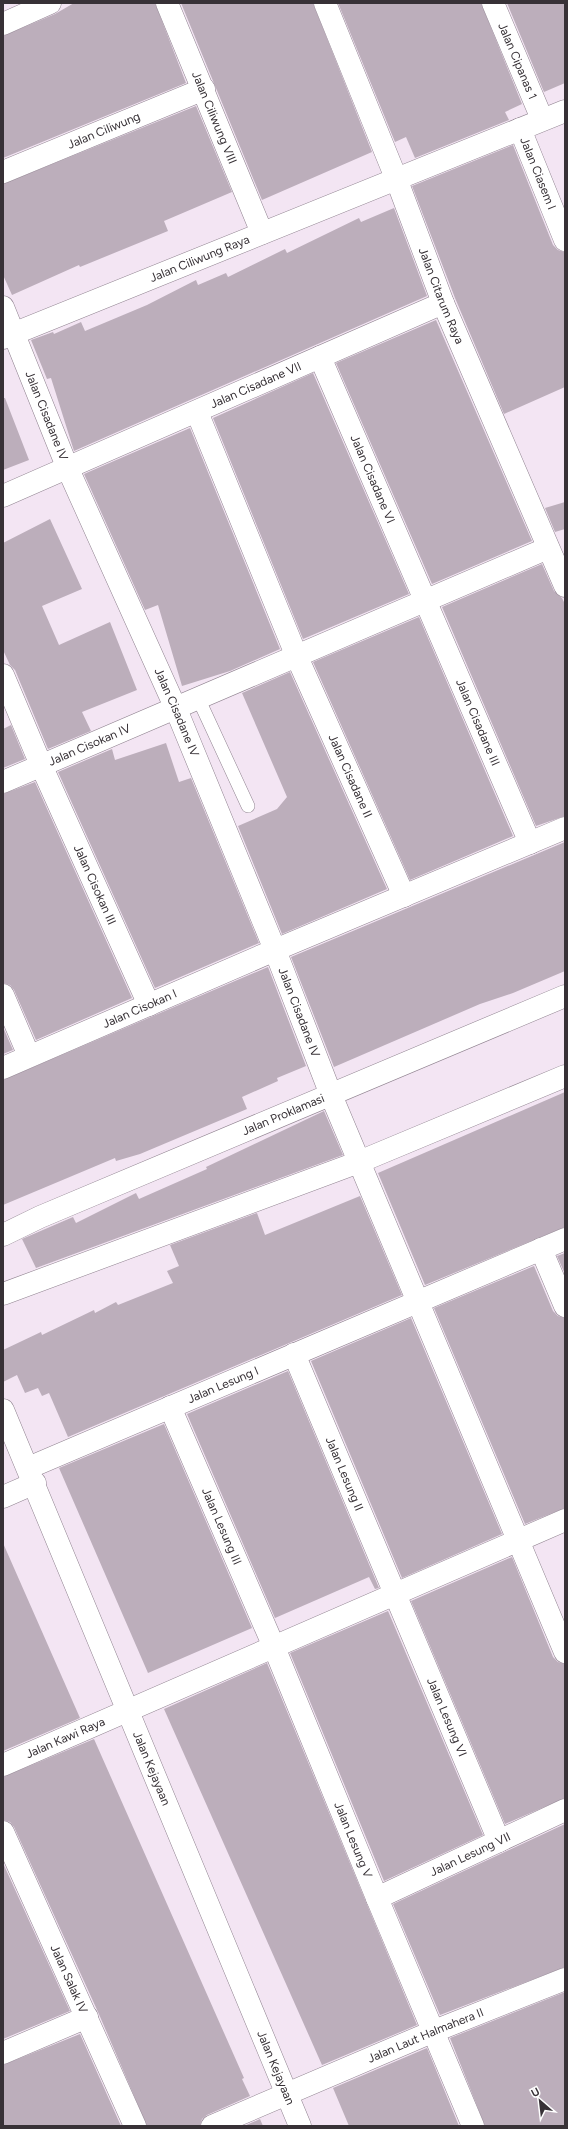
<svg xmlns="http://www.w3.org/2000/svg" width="568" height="2129" viewBox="0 0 568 2129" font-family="Figtree,sans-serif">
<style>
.building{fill:#bcaebb}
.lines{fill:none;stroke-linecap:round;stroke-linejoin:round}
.service-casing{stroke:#908390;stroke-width:14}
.minor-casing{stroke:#908390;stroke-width:23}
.tertiary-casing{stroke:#908390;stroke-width:23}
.service{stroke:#fff;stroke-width:13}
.minor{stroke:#fff;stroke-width:22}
.tertiary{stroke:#fff;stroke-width:22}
.labels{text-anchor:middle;stroke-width:3;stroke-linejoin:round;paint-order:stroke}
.street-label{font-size:12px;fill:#373136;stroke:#fff}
</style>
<rect width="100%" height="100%" fill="#f3e5f3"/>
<path class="building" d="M 74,3 L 155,3 L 186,83 L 3,158 L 3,36 L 55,14 Z
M 181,3 L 313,3 L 372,152 L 262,200 Z
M 338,3 L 481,3 L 522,104 L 505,112 L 509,120 L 415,158 L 406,137 L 395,142 Z
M 507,3 L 565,3 L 565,83 L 544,92 Z
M 196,106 L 232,192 L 164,221 L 168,231 L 80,267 L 79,265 L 12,295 L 3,275 L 3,184 Z
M 513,145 L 553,245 L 558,250 L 565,252 L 565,387 L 504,414 L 455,298 L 412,186 Z
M 394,208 L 427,296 L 74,451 L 51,378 L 47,379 L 31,340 L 53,332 L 54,334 L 81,322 L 85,331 L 147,305 L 196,280 L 198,285 L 226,273 L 228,277 L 285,249 L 287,253 L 359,218 L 361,222 Z
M 436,320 L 532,541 L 432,584 L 336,363 Z
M 313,373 L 409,594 L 303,639 L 213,418 Z
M 3,398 L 5,398 L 29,460 L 3,470 Z
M 190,428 L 280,649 L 230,671 L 182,686 L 158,605 L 145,610 L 84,474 Z
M 565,502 L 565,529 L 555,532 L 545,508 Z
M 50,519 L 82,589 L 42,606 L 59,645 L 110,622 L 137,690 L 82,712 L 91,731 L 48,749 L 15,670 L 10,665 L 3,650 L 3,543 Z
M 542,564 L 554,591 L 562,598 L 565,604 L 565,816 L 536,826 L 442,607 Z
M 419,617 L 513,836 L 410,880 L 313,662 Z
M 290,672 L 387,889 L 282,934 L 238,826 L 277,809 L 287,797 L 242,693 Z
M 11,725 L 25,759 L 3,768 L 3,729 Z
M 166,743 L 179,782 L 191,778 L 259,943 L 155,988 L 58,772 L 112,749 L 115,760 Z
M 35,782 L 132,998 L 36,1040 L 14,990 L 10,985 L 3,983 L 3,794 Z
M 565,842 L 565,971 L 513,993 L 480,1004 L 334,1067 L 291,957 Z
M 268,967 L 306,1066 L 277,1078 L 278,1081 L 242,1097 L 247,1109 L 140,1154 L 116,1161 L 115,1158 L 3,1205 L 3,1080 Z
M 3,1027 L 13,1050 L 3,1054 Z
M 565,1092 L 565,1227 L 425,1285 L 378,1173 Z
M 324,1111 L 343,1155 L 36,1268 L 22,1239 L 73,1217 L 76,1223 L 136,1193 L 139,1199 L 207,1169 L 206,1167 Z
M 360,1196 L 402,1295 L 68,1437 L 49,1393 L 42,1396 L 38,1388 L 25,1393 L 17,1375 L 3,1382 L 3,1350 L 41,1332 L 42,1335 L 94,1310 L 95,1313 L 116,1302 L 118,1305 L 173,1283 L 167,1271 L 179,1266 L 170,1245 L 257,1213 L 265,1235 Z
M 565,1253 L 565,1274 L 557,1256 Z
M 534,1266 L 553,1311 L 558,1316 L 565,1318 L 565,1508 L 525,1524 L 434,1308 Z
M 411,1318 L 502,1534 L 402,1578 L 311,1361 Z
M 288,1371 L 379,1588 L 375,1589 L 369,1577 L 275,1618 L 187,1414 Z
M 164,1424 L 252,1628 L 148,1673 L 59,1468 Z
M 3,1543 L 80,1718 L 3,1751 Z
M 512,1557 L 553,1657 L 558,1662 L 565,1664 L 565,1798 L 505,1824 L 411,1601 Z
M 388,1611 L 483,1835 L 384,1881 L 290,1653 Z
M 267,1663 L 417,2025 L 322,2065 L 164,1709 Z
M 94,1739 L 244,2078 L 242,2079 L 250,2096 L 207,2115 L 202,2119 L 200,2126 L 147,2126 L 98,2012 L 14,1827 L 10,1822 L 3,1820 L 3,1777 Z
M 565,1824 L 565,1967 L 440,2015 L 393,1904 Z
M 3,1863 L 70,2011 L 3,2039 Z
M 565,1992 L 565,2126 L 485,2126 L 450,2038 Z
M 80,2034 L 121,2126 L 3,2126 L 3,2065 Z
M 427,2048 L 459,2126 L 349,2126 L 333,2088 Z
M 260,2119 L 263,2126 L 244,2126 Z"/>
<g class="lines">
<g class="service-casing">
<path id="service" d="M 199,700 L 248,806"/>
</g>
<g class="minor-casing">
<g id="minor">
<path id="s1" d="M 167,3 L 262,233"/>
<path id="s2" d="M 325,3 L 396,178 L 443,303 L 565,586"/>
<path id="s3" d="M 493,3 L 542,119"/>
<path d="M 3,24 L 50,3"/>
<path id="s4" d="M 520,129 L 565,240"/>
<path id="s5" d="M 3,172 L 204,89"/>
<path id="s6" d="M 3,307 L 68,469 L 176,709 L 275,950 L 331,1095 L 565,1652"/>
<path id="s7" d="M 3,338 L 565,111"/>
<path id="s8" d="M 320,357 L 530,843"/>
<path id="s9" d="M 197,412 L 297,657 L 404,896"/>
<path id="s10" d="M 3,496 L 443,303"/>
<path id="s11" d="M 3,675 L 41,765 L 149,1005"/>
<path id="s12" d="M 3,782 L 548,548"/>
<path d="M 3,995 L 29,1056"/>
<path id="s13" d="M 3,1068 L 275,950 L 565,828"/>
<path id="s14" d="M 3,1235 L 40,1217 L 565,996"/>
<path d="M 541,1249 L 565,1306"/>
<path d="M 3,1294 L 359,1162 L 565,1076"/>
<path id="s15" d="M 294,1354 L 499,1841"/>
<path id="s16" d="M 170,1407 L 274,1647 L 377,1898 L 473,2126"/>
<path id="s17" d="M 28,1468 L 565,1239"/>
<path d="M 3,1497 L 35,1483"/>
<path id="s18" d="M 3,1765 L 565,1520"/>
<path id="s19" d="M 3,1832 L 135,2126"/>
<path id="s20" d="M 377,1898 L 565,1810"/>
<path d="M 3,2053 L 87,2017"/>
<path id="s21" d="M 212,2126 L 432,2032 L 565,1979"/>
</g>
</g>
<g class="tertiary-casing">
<g id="tertiary">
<path id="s22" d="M 3,1410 L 300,2126"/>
</g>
</g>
<use href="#service" class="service"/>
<use href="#minor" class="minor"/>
<use href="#tertiary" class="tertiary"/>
</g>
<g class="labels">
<g class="street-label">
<text dy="4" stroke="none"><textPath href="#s3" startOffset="63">Jalan Cipanas 1</textPath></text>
<text dy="4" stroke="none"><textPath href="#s1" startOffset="124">Jalan Ciliwung VIII</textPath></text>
<text dy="4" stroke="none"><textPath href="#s5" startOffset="109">Jalan Ciliwung</textPath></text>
<text dy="4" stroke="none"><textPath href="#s4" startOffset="48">Jalan Ciasem I</textPath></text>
<text dy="4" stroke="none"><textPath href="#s7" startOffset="212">Jalan Ciliwung Raya</textPath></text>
<text dy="4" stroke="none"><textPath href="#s2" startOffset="315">Jalan Citarum Raya</textPath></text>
<text dy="4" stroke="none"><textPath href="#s10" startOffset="276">Jalan Cisadane VII</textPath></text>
<text dy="4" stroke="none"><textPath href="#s6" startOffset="117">Jalan Cisadane IV</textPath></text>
<text dy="4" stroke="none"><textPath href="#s8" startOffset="133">Jalan Cisadane VI</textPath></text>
<text dy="4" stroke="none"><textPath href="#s6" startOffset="441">Jalan Cisadane IV</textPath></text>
<text dy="4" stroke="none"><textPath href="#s8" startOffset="398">Jalan Cisadane III</textPath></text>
<text dy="4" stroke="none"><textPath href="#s12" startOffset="94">Jalan Cisokan IV</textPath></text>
<text dy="4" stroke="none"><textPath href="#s9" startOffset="395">Jalan Cisadane II</textPath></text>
<text dy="4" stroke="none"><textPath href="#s11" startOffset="229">Jalan Cisokan III</textPath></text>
<text dy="4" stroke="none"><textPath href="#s13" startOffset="149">Jalan Cisokan I</textPath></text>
<text dy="4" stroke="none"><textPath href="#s6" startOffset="765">Jalan Cisadane IV</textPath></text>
<text dy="4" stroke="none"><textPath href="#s14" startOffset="305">Jalan Proklamasi</textPath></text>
<text dy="4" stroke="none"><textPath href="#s17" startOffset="212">Jalan Lesung I</textPath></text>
<text dy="4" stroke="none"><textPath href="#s15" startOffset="130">Jalan Lesung II</textPath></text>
<text dy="4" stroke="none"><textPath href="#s16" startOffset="130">Jalan Lesung III</textPath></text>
<text dy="4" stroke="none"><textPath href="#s15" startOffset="394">Jalan Lesung VI</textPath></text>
<text dy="4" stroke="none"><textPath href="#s18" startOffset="68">Jalan Kawi Raya</textPath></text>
<text dy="4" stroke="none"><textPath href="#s22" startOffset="388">Jalan Kejayaan</textPath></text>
<text dy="4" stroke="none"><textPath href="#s16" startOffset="470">Jalan Lesung V</textPath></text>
<text dy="4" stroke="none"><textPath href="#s20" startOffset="103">Jalan Lesung VII</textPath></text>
<text dy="4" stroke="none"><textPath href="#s19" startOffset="161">Jalan Salak IV</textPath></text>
<text dy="4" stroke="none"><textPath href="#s21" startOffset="232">Jalan Laut Halmahera II</textPath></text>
<text dy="4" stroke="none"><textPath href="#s22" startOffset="712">Jalan Kejayaan</textPath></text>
</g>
</g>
<rect width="568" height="2129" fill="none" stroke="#373136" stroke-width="8"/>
<g transform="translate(540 2101) rotate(332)" stroke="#ffffff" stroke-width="3" paint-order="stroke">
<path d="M0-3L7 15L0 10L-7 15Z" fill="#373136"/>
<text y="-6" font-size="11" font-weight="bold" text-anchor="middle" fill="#373136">U</text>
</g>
</svg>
